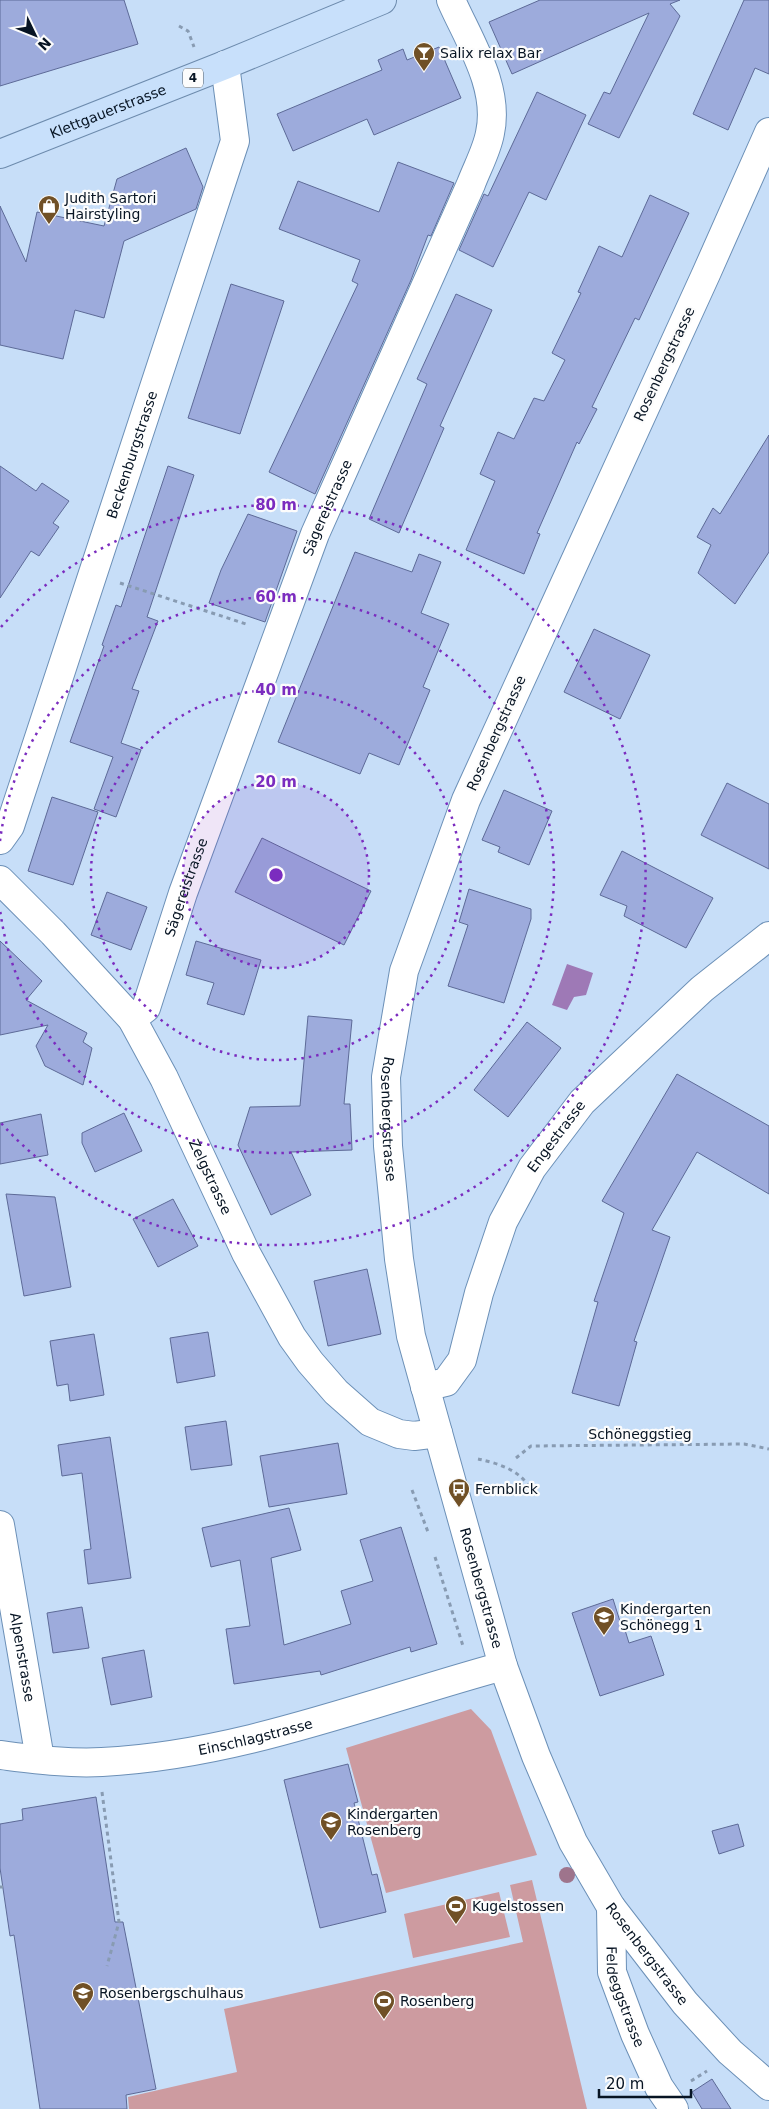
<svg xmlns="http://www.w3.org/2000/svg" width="769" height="2109" viewBox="0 0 769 2109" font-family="'DejaVu Sans',sans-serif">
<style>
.green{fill:#cd9ba0}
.water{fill:#9e79b6}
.building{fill:#9dabdc;stroke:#5d6a97}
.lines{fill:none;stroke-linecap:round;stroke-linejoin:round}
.minor-casing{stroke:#6c90b7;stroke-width:30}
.tertiary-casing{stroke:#6c90b7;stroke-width:30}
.primary-casing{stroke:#6d8bad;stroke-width:30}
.path{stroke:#889bb2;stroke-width:3;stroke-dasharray:4 4;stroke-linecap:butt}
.minor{stroke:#fff;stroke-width:28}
.tertiary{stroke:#fff;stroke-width:28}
.primary{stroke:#c8e0fb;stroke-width:28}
.tree{fill:#9e748c}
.ring{fill:none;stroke:#7b2cbf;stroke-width:2.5;stroke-dasharray:2.5 5}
.labels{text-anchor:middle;stroke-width:4.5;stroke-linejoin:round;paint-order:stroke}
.shield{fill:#fcfcfc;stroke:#505a64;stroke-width:1}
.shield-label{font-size:12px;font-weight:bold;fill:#071423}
.poi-label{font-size:14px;fill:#071423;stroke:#fcfcfc;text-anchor:start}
.street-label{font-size:14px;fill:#071423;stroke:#fcfcfc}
.centre{fill:#7b2cbf;stroke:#fcfcfc;stroke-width:2.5}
.ring-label{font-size:15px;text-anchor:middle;font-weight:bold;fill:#7b2cbf;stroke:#fcfcfc;stroke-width:4.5;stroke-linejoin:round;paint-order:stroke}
</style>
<rect width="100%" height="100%" fill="#c7def8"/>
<path class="green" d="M 471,1709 L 491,1730 L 537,1855 L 386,1893 L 346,1748 Z
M 532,1880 L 587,2109 L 129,2109 L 128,2097 L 237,2072 L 224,2009 L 523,1942 L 510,1885 Z
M 499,1892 L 510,1937 L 413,1958 L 404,1914 Z"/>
<path class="water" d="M 567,964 L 593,973 L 586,995 L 574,997 L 567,1010 L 552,1005 Z"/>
<path class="building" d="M 0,0 L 124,0 L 138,44 L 0,86 Z
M 540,0 L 680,0 L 670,4 L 680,16 L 619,138 L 588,124 L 604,92 L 610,94 L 649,13 L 512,74 L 489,22 Z
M 744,0 L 769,0 L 769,74 L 755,68 L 728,130 L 693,114 Z
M 439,47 L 461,98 L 374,135 L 367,119 L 293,151 L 277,114 L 382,70 L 378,60 L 403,49 L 407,60 Z
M 537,92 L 586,115 L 546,200 L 529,192 L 493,267 L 459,250 L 484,194 L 488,196 Z
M 186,148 L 203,187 L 196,209 L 124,241 L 104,318 L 75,310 L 63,359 L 0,345 L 0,206 L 26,262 L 37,212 L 104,226 L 117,179 Z
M 398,162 L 454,183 L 431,236 L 428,235 L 411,280 L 315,494 L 269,472 L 358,284 L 352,281 L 360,260 L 279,229 L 298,181 L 379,212 Z
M 650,195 L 689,213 L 639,320 L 635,318 L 592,407 L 597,409 L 579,444 L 577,442 L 537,533 L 540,534 L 524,574 L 466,550 L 495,481 L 480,474 L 498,432 L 514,439 L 534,398 L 544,401 L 565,360 L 552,353 L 581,293 L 578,292 L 599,246 L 622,257 Z
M 231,284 L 284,301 L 240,434 L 188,418 Z
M 456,294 L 492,310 L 440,426 L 444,428 L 399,533 L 369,519 L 427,384 L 417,379 Z
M 769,435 L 769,552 L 735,604 L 698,573 L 711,545 L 697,537 L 713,508 L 720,514 Z
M 0,466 L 36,491 L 42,483 L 69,501 L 53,523 L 59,527 L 39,556 L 31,551 L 0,598 Z
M 168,466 L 194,475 L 147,617 L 158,621 L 132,689 L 139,691 L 121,743 L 141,750 L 116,817 L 94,809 L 113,757 L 70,742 L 104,646 L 102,645 L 116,605 L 121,607 Z
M 248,514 L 297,531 L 265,622 L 209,603 L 221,570 Z
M 355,552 L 412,572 L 419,554 L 441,562 L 421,613 L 449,624 L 423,687 L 430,690 L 399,765 L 369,753 L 360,774 L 278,742 Z
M 594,629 L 650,655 L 620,719 L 564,692 Z
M 727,783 L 769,804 L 769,869 L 701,835 Z
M 504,790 L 552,811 L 529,865 L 498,852 L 500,847 L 482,840 Z
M 52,797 L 98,812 L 73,885 L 28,871 Z
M 262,838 L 371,891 L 344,945 L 235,892 Z
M 622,851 L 713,898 L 686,948 L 624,916 L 627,906 L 600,895 Z
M 469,889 L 531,909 L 531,919 L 504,1003 L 448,986 L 468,925 L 459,922 Z
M 107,892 L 147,907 L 131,950 L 91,935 Z
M 0,941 L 42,981 L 26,1000 L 87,1033 L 83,1042 L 92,1048 L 83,1085 L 45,1066 L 36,1046 L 48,1025 L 0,1035 Z
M 196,941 L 261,960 L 244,1015 L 207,1004 L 214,983 L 186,975 Z
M 308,1016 L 352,1020 L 344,1104 L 350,1104 L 352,1150 L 291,1152 L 311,1195 L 271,1215 L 238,1145 L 250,1107 L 300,1106 Z
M 527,1022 L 561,1048 L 508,1117 L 474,1090 Z
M 677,1074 L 769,1126 L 769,1194 L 697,1152 L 652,1230 L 670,1237 L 634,1341 L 637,1342 L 619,1406 L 572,1393 L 598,1302 L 594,1301 L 624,1213 L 602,1201 Z
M 124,1113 L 142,1151 L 95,1172 L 82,1143 L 82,1133 Z
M 41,1114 L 48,1155 L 0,1164 L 0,1123 Z
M 6,1194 L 55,1197 L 71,1287 L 24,1296 Z
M 173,1199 L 198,1246 L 158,1267 L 133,1219 Z
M 367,1269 L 381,1334 L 328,1346 L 314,1281 Z
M 208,1332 L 215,1376 L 177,1383 L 170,1338 Z
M 94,1334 L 104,1395 L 70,1401 L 68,1384 L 57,1386 L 50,1341 Z
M 226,1421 L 232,1465 L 191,1470 L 185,1427 Z
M 110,1437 L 131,1578 L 88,1584 L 84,1550 L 91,1549 L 82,1473 L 62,1476 L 58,1445 Z
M 338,1443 L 347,1494 L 269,1507 L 260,1456 Z
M 289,1508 L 301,1550 L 271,1558 L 284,1645 L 351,1624 L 341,1591 L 373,1581 L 360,1540 L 401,1527 L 437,1644 L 411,1652 L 410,1647 L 321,1675 L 320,1671 L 234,1684 L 226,1629 L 250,1626 L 240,1560 L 211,1567 L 202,1528 Z
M 613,1599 L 623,1631 L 625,1630 L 629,1643 L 651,1636 L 664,1675 L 600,1696 L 572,1613 Z
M 82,1607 L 89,1648 L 53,1653 L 47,1613 Z
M 144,1650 L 152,1697 L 111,1705 L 102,1658 Z
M 348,1764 L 358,1802 L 354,1803 L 372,1875 L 377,1874 L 386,1912 L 320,1928 L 284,1780 Z
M 96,1797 L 115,1922 L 123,1922 L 156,2089 L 126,2095 L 127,2109 L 40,2109 L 14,1935 L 10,1936 L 0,1868 L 0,1824 L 23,1820 L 22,1809 Z
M 738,1824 L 744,1846 L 719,1854 L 712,1831 Z
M 712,2079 L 731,2109 L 702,2109 L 692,2092 Z"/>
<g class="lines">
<g class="minor-casing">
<g id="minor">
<path id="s1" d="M 0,840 L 10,826 L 235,141 L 225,65"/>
<path id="s2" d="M 0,880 L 53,933 L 132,1019 L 164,1078 L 246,1253 L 292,1337 L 310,1362 L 336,1392 L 370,1422 L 399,1434 L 414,1436 L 438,1433"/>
<path id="s3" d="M 132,1019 L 146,1008 L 183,893 L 315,534 L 471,184 C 477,168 487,150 490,133 C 500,87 469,41 451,0"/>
<path id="s4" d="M 0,1525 L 40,1759"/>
<path id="s5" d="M 0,1755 C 33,1759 69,1764 102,1762 C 240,1755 371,1702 503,1666"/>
<path id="s6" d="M 611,1907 L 612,1972 L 635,2034 L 659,2087 L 674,2109"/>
</g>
</g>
<g class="tertiary-casing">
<g id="tertiary">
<path id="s7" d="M 769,132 L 706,274 L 466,800 L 404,971 L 386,1077 L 388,1146 L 399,1259 L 411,1336 L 503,1666 L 536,1756 L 573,1842 L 611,1907 L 685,2003 L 730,2052 L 769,2086"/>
<path id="s8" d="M 425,1387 L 446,1382 L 462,1360 L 479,1293 L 503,1222 L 532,1168 L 582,1102 L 702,989 L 769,936"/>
</g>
</g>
<g class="primary-casing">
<g id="primary">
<path id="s9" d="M 0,154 L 225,65 L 382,0"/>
</g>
</g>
<path class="path" d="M 179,26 L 188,31 L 194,47
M 120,583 L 249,625
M 516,1458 L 531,1446 L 744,1444 L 769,1449
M 478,1459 C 498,1463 526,1472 531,1493
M 412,1490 L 428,1532
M 435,1557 L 463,1646
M 102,1792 L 119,1922 L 107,1966
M 0,1887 L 3,1887
M 691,2081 L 707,2071"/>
<use href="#minor" class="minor"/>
<use href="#tertiary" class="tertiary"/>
<use href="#primary" class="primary"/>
</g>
<circle class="tree" cx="567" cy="1875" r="8"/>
<circle cx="276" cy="875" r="93" fill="#7b2cbf" fill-opacity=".12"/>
<g class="ring">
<circle cx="276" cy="875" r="93"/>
<circle cx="276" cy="875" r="185"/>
<path d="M0 841A278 278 0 1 1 0 909"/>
<path d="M1 627A370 370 0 1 1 1 1123"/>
</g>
<defs>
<g id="bar-pin" transform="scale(1.125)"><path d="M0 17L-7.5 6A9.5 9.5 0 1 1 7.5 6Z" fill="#705026" stroke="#fcfcfc"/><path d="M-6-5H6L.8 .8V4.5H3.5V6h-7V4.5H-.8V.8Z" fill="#fff"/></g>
<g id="shop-pin" transform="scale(1.125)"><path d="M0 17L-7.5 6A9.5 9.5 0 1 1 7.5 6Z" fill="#705026" stroke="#fcfcfc"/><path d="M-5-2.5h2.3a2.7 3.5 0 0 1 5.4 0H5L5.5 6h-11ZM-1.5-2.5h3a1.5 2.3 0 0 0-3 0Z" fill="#fff"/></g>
<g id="bus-pin" transform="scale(1.125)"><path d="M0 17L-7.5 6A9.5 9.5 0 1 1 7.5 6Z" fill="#705026" stroke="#fcfcfc"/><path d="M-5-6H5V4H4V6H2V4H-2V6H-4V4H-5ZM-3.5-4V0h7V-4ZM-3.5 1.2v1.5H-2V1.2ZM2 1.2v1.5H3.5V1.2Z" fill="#fff"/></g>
<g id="school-pin" transform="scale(1.125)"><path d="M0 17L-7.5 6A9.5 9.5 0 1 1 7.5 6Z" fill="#705026" stroke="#fcfcfc"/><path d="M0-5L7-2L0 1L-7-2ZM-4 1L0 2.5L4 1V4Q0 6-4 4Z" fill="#fff"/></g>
<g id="stadium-pin" transform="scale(1.125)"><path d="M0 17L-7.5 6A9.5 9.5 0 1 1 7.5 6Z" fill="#705026" stroke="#fcfcfc"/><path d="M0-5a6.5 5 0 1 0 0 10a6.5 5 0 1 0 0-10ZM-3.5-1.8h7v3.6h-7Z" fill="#fff"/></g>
</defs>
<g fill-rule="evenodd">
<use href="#bar-pin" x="424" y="53"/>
<use href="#shop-pin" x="49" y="206"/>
<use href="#bus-pin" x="459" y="1489"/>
<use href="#school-pin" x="604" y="1617"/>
<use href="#school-pin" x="331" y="1822"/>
<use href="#stadium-pin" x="456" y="1906"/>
<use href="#school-pin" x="83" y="1993"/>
<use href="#stadium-pin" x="384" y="2001"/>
</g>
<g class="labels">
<rect class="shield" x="183" y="68.5" width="20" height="19" rx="4"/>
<g class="shield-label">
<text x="193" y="82">4</text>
</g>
<g class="poi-label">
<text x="440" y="58">Salix relax Bar</text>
<text x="65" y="203">Judith Sartori<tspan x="65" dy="16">Hairstyling</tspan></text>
<text x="475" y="1494">Fernblick</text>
<text x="620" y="1614">Kindergarten<tspan x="620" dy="16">Schönegg 1</tspan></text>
<text x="347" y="1819">Kindergarten<tspan x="347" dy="16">Rosenberg</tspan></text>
<text x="472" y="1911">Kugelstossen</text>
<text x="99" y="1998">Rosenbergschulhaus</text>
<text x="400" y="2006">Rosenberg</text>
</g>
<g class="street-label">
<text dy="5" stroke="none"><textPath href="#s9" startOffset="116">Klettgauerstrasse</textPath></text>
<text transform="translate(664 364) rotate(-65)" y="5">Rosenbergstrasse</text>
<text dy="5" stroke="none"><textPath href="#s1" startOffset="408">Beckenburgstrasse</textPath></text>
<text dy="5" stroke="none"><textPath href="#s3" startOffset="550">Sägereistrasse</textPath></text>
<text transform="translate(496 733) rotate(-66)" y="5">Rosenbergstrasse</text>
<text dy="5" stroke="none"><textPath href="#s3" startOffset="145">Sägereistrasse</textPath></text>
<text dy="5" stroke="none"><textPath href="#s7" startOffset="1065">Rosenbergstrasse</textPath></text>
<text dy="5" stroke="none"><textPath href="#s8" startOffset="294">Engestrasse</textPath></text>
<text dy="5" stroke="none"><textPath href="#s2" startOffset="368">Zelgstrasse</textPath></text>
<text x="640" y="1439">Schöneggstieg</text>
<text dy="5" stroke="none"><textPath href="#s7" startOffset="1545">Rosenbergstrasse</textPath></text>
<text dy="5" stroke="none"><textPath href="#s4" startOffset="134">Alpenstrasse</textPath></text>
<text dy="5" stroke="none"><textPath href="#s5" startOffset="258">Einschlagstrasse</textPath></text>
<text dy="5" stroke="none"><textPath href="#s7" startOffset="1950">Rosenbergstrasse</textPath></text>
<text dy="5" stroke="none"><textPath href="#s6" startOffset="92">Feldeggstrasse</textPath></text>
</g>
</g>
<circle cx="276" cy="875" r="8" class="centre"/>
<g class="ring-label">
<text x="276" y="510">80 m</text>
<text x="276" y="602">60 m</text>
<text x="276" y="695">40 m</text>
<text x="276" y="787">20 m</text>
</g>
<g transform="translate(35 35) rotate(133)" stroke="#fcfcfc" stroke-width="4" paint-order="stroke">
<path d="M0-4L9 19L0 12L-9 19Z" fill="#071423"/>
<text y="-8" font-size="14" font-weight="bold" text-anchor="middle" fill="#071423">N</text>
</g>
<path d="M599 2089v8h92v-8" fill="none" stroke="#071423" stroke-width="2.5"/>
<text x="606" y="2089" font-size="15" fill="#071423" stroke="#fcfcfc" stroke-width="4" paint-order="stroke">20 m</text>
</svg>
